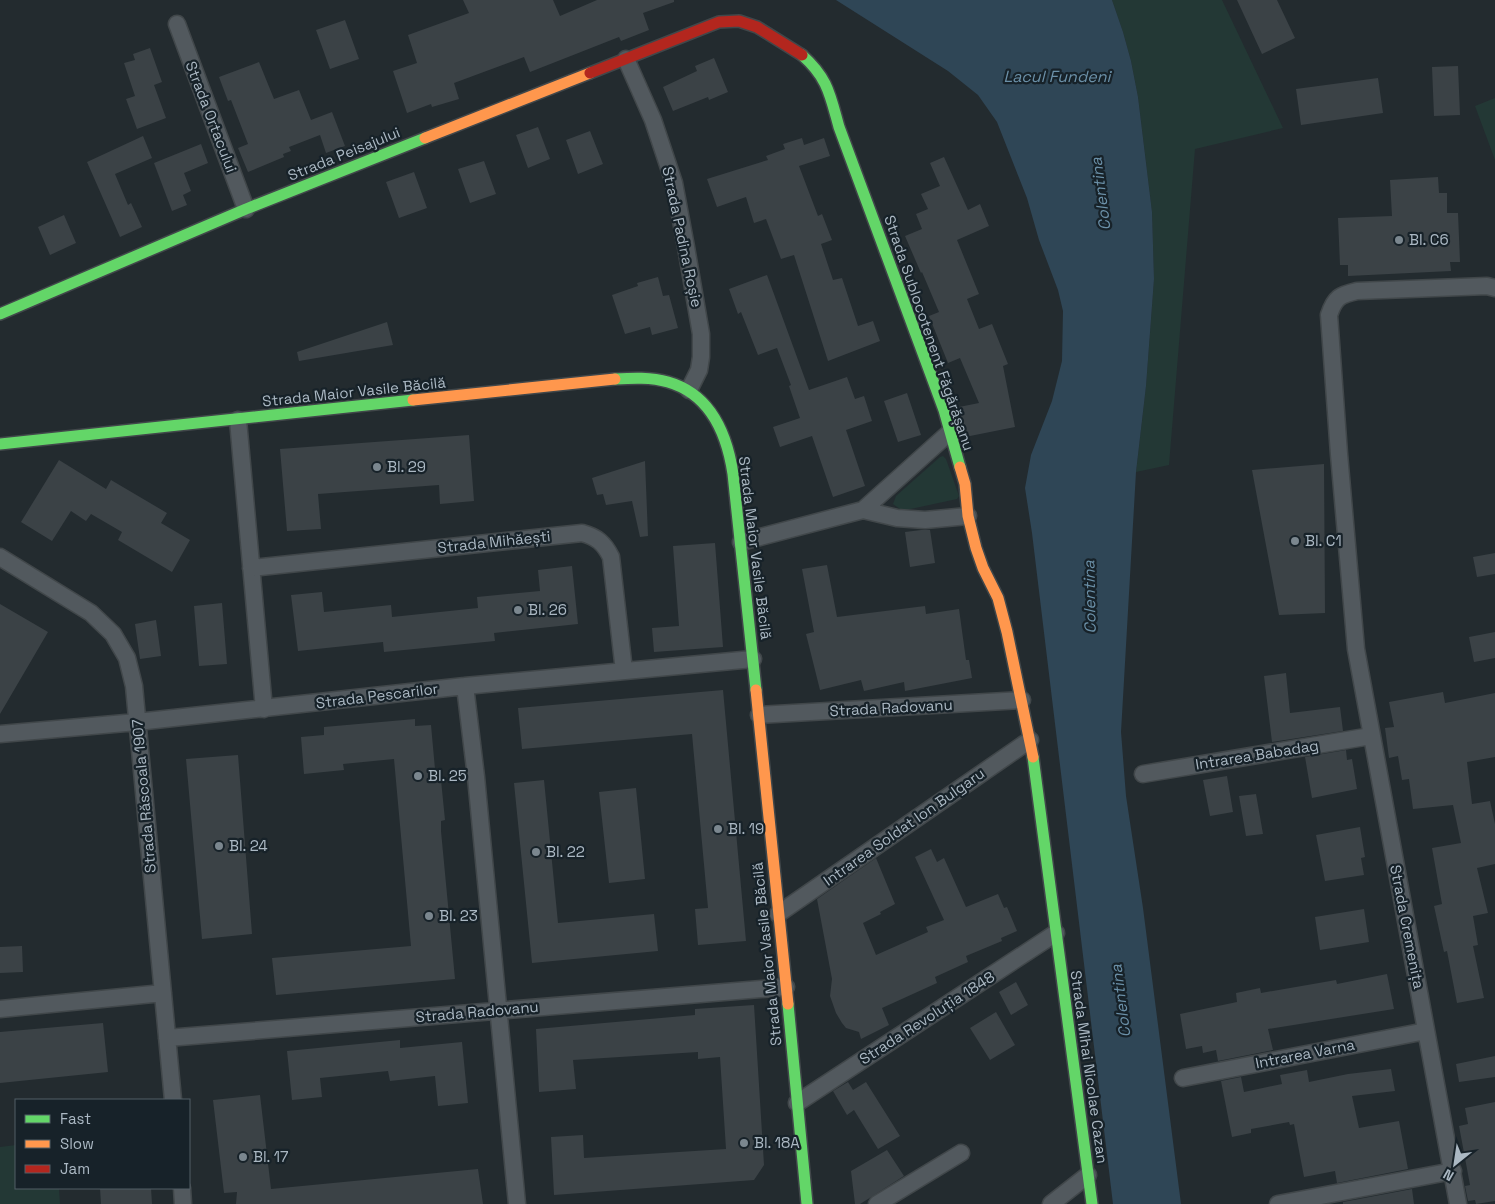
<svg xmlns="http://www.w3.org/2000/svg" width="1495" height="1204" viewBox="0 0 1495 1204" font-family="'Space Grotesk',sans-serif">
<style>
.green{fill:#233835}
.water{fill:#2f4656}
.building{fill:#3b4246}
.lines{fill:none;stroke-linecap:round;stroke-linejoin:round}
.street-casing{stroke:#41474a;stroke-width:19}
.fast-casing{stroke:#41474a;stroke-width:14}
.slow-casing{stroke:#41474a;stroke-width:14}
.jam-casing{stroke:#41474a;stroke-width:14}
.street{stroke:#52595e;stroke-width:16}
.fast{stroke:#63d668;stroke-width:11}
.slow{stroke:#ff974d;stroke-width:11}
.jam{stroke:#b3261e;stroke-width:11}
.poi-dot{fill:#7b878f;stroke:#172229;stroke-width:2}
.labels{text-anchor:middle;stroke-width:4.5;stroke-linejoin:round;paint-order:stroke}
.street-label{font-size:15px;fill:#abb8c3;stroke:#172229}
.poi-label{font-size:15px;fill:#abb8c3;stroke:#172229;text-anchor:start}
.water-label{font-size:16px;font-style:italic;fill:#6b90a8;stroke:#172229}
</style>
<rect width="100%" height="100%" fill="#232b2f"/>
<path class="green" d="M 1112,0 L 1222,0 L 1283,128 L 1195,149 L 1169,465 L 1136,472 L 1146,386 L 1154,279 L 1152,212 L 1138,97 L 1131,61 L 1123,32 Z
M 1495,98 L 1495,160 L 1475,106 Z
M 943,456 L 946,459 L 959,496 L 957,499 L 906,510 L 900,509 L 893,504 L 896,496 L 940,457 Z
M 16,1145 L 16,1188 L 59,1188 L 60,1204 L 0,1204 L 0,1147 Z"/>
<path class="water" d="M 836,0 L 1112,0 L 1123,32 L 1131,61 L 1138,97 L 1152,212 L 1154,279 L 1146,386 L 1136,472 L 1121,732 L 1126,796 L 1143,908 L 1181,1204 L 1113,1204 L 1032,533 L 1025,488 L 1031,455 L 1052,401 L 1062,361 L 1063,311 L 1058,290 L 1039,240 L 1027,198 L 997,122 L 978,95 L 948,71 Z"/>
<path class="building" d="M 463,0 L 553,0 L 560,16 L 597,0 L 674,0 L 674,2 L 643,13 L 649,30 L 621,41 L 619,37 L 530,72 L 524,57 L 454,83 L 459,99 L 432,107 L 431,104 L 407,113 L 393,71 L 417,63 L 408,35 L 469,13 Z
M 1237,0 L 1277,0 L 1295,38 L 1262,54 Z
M 345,20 L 359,59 L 330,69 L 316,30 Z
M 150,48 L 162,82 L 154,85 L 166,118 L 137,129 L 126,99 L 135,96 L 124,63 L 135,60 L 133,54 Z
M 714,58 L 728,92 L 709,100 L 708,97 L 673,111 L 663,87 L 697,71 L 695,66 Z
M 259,62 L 274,99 L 299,90 L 311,120 L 332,112 L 345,146 L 326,153 L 320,135 L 289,147 L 291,151 L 283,154 L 284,157 L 248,172 L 238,148 L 248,144 L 231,100 L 228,101 L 219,77 Z
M 1458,66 L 1460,115 L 1434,116 L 1432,67 Z
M 1378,78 L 1383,113 L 1301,125 L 1296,89 Z
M 538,127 L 550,159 L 528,168 L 516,135 Z
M 590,131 L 603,164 L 578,174 L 566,140 Z
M 143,136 L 152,158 L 115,174 L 128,205 L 131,203 L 142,227 L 120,237 L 87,162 Z
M 802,138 L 804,145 L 824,138 L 830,156 L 799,166 L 818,216 L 822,214 L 832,240 L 821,244 L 833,280 L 842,278 L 858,326 L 873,321 L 880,341 L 828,361 L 794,255 L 781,259 L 766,219 L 754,223 L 746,197 L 717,207 L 707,179 L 768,160 L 766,156 L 785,149 L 783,144 Z
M 201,144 L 208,163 L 184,173 L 191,191 L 183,195 L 187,205 L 172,211 L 154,163 Z
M 944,157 L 968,210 L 980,204 L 989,226 L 957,240 L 979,294 L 967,299 L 979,329 L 992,324 L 1008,364 L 1003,366 L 1015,427 L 965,437 L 959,407 L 979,403 L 960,358 L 948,363 L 929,316 L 939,312 L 922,272 L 921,273 L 905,236 L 922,229 L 916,214 L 928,209 L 921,194 L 940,186 L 930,163 Z
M 484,161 L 496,194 L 470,203 L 458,169 Z
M 414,172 L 427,208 L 399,218 L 386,182 Z
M 1438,177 L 1439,193 L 1447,193 L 1447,213 L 1458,213 L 1460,262 L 1450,262 L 1451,271 L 1348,276 L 1348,265 L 1340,265 L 1338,218 L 1392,216 L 1390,180 Z
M 64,215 L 76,243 L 50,255 L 38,227 Z
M 767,275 L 809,390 L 847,377 L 855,399 L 864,396 L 872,421 L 846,430 L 865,486 L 833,497 L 812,436 L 780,447 L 773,427 L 800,418 L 789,386 L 791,385 L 777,348 L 758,355 L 741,312 L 738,314 L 729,289 Z
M 658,277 L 663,296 L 669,295 L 678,328 L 652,335 L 650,327 L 625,334 L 612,295 L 638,286 L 637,283 Z
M 387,322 L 393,345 L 299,361 L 297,352 Z
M 907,393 L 921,435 L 898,442 L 884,401 Z
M 469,435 L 474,501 L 440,504 L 439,485 L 318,494 L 321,529 L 287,531 L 280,449 Z
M 59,460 L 106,489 L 111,480 L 167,513 L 161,523 L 190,540 L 172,572 L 118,540 L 122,532 L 91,514 L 86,521 L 71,511 L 52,541 L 21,522 Z
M 645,461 L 648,536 L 640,537 L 632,501 L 606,505 L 603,494 L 597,495 L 592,478 Z
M 1324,464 L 1325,613 L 1279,615 L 1252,470 Z
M 921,530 L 930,530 L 935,563 L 910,567 L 905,532 Z
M 715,543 L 723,647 L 654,652 L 652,628 L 679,626 L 673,546 Z
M 1495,553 L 1495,574 L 1477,577 L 1473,557 Z
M 827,565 L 837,617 L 925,606 L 926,614 L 959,609 L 966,660 L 969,660 L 972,678 L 905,691 L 904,682 L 864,691 L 861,680 L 820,690 L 806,634 L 814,632 L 802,569 Z
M 572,566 L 578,624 L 494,633 L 495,641 L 384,652 L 383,642 L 298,651 L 291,595 L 322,592 L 324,612 L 391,605 L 392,617 L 478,608 L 477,597 L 540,591 L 538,570 Z
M 222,603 L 227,664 L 199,666 L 194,606 Z
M 0,604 L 48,632 L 0,714 Z
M 156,620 L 161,656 L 140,659 L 135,624 Z
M 1495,632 L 1495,658 L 1474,662 L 1469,637 Z
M 1286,673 L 1290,713 L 1340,707 L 1343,731 L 1272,742 L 1264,676 Z
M 723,690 L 746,941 L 698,945 L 695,909 L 708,908 L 692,734 L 522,749 L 518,708 Z
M 1443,692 L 1445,703 L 1495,693 L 1495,757 L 1467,762 L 1472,804 L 1490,801 L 1495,824 L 1495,864 L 1477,868 L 1488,913 L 1473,916 L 1478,945 L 1473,946 L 1484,998 L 1457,1003 L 1447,951 L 1444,952 L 1434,906 L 1442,904 L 1432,848 L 1461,843 L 1453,805 L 1413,809 L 1409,779 L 1402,780 L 1398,756 L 1389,758 L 1385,728 L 1394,727 L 1389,702 Z
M 415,719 L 415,726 L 431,725 L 436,780 L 441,780 L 445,820 L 441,821 L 441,831 L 455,979 L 276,995 L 272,958 L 411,946 L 394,759 L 343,764 L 344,770 L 304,774 L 301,737 L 324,735 L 324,727 Z
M 1346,750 L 1347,760 L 1352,759 L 1357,789 L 1312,798 L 1305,757 Z
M 238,755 L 252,934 L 202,939 L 186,759 Z
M 1227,776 L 1233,812 L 1210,816 L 1203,780 Z
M 544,780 L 558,923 L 654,914 L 658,951 L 532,963 L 514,783 Z
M 636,788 L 645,879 L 609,883 L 599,792 Z
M 1256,794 L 1263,834 L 1246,836 L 1239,796 Z
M 1360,827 L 1365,857 L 1361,858 L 1364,875 L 1325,881 L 1316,835 Z
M 931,849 L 937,862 L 944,858 L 966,907 L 998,894 L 1004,908 L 1007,907 L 1017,931 L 1001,938 L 1002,941 L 966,956 L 968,962 L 935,977 L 937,983 L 882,1008 L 889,1025 L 861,1039 L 859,1032 L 846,1028 L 842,1023 L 836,1013 L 830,996 L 832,979 L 817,899 L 876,858 L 895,904 L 880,912 L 881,914 L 863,923 L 876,955 L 928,932 L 926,927 L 944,920 L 915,857 Z
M 1364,909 L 1369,942 L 1320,950 L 1315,917 Z
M 22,946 L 23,972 L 0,973 L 0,947 Z
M 1387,974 L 1394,1009 L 1268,1029 L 1273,1050 L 1218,1061 L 1216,1050 L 1203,1053 L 1202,1046 L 1186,1049 L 1180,1014 L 1237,1002 L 1236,993 L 1260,988 L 1261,993 L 1336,980 L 1337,984 Z
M 1016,982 L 1028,1005 L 1011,1015 L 999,992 Z
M 754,1005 L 764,1165 L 754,1180 L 554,1195 L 551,1137 L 583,1135 L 584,1158 L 726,1149 L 720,1057 L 698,1059 L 698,1052 L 573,1060 L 576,1089 L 539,1092 L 536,1029 L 695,1015 L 695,1009 Z
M 996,1012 L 1015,1045 L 990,1060 L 970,1028 Z
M 103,1023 L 108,1072 L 0,1083 L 0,1032 Z
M 400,1040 L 400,1048 L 462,1042 L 468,1103 L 438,1106 L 435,1076 L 390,1081 L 388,1071 L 320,1078 L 322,1097 L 292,1100 L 287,1051 Z
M 1495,1056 L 1495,1077 L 1459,1082 L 1456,1064 Z
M 1391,1069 L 1395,1091 L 1352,1096 L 1359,1128 L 1399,1121 L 1408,1169 L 1337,1183 L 1335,1171 L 1304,1177 L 1294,1124 L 1290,1125 L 1289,1122 L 1251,1129 L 1251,1133 L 1232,1137 L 1221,1081 L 1241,1077 L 1244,1092 L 1282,1084 L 1280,1075 L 1307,1070 L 1309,1082 L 1348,1074 Z
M 848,1082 L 853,1090 L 866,1082 L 900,1136 L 878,1149 L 854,1110 L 847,1115 L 833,1091 Z
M 260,1095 L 271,1189 L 478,1169 L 483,1204 L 236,1204 L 237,1192 L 224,1193 L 213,1100 Z
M 1495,1102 L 1495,1201 L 1476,1204 L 1475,1200 L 1468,1201 L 1465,1186 L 1470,1185 L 1459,1126 L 1468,1124 L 1465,1108 Z
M 887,1150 L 904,1176 L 868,1199 L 860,1204 L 855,1204 L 851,1171 Z
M 100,1188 L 151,1188 L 152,1204 L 101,1204 Z
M 1412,1189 L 1414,1204 L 1343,1204 L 1343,1202 Z"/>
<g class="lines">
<g class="street-casing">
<path id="street" d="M 177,24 L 246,209
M 626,59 L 653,120 L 674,183 L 686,247 L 701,334 L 701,357 L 699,370 L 689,390
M 238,420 L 264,709
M 863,510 L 897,518 L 925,520 L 968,516
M 741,542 L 863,510 L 950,432
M 0,557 L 91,613 L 113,634 L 127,658 L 134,686 L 173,1100
M 251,568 L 582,533 C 597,537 604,543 611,557 L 624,671
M 465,686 L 476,777 L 517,1204
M 759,715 L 1022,700
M 0,734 L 137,722 L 465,686 L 753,659
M 1143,774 L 1371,736
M 778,914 L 1030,740
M 0,1009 L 163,993
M 167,1038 L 786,987
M 1183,1078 L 1426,1031
M 797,1103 L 1056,933
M 182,1188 L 183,1204
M 877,1204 L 961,1153
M 1051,1204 L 1088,1175
M 1278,1204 L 1453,1171
M 1458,1204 L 1356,649 L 1339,454 L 1329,315 C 1335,297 1340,295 1357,291 L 1487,286 L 1495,288"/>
</g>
<g class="fast-casing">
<path id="fast" d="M 802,55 C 828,78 830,95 839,127 L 944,410 L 960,467
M 0,314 L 246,209 L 425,138
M 615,379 C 632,378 651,377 668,382 C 710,394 727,434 733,474 L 756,690
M 0,444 L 413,400
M 1033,757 L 1092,1204
M 788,1004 L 807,1204"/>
</g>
<g class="slow-casing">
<path id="slow" d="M 425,138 L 590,73
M 413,400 L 615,379
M 960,467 L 965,484 L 968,516 L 976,548 L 983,568 L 998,598 L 1007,632 L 1033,757
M 756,690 L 788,1004"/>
</g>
<g class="jam-casing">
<path id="jam" d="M 590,73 L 719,22 L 739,21 L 757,27 L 802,55"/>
</g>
<use href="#street" class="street"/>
<use href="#fast" class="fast"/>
<use href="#slow" class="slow"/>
<use href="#jam" class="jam"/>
</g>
<g class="poi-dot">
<circle cx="1399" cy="240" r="5"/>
<circle cx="377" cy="467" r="5"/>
<circle cx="1295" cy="541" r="5"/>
<circle cx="518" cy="610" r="5"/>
<circle cx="418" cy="776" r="5"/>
<circle cx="718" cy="829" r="5"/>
<circle cx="219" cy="846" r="5"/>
<circle cx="536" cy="852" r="5"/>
<circle cx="429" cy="916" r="5"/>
<circle cx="744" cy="1143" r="5"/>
<circle cx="243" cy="1157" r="5"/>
</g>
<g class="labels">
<g class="street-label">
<text transform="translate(211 117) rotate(69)" y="5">Strada Ortacului</text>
<text transform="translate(344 154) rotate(-22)" y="5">Strada Peisajului</text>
<text transform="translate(682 237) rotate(78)" y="5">Strada Padina Roșie</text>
<text transform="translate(929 333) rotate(71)" y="5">Strada Sublocotenent Făgărășanu</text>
<text transform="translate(354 392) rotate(-6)" y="5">Strada Maior Vasile Băcilă</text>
<text transform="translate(494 542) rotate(-6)" y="5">Strada Mihăești</text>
<text transform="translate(755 548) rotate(83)" y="5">Strada Maior Vasile Băcilă</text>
<text transform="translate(377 696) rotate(-7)" y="5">Strada Pescarilor</text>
<text transform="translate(891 708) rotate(-3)" y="5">Strada Radovanu</text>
<text transform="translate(1257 755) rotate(-9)" y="5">Intrarea Babadag</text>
<text transform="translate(144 796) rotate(-95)" y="5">Strada Răscoala 1907</text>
<text transform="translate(904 827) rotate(-35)" y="5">Intrarea Soldat Ion Bulgaru</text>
<text transform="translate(1407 927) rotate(79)" y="5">Strada Cremenița</text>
<text transform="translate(767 954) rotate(-96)" y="5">Strada Maior Vasile Băcilă</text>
<text transform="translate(477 1012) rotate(-5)" y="5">Strada Radovanu</text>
<text transform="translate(927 1018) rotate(-33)" y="5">Strada Revoluția 1848</text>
<text transform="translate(1305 1054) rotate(-11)" y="5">Intrarea Varna</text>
<text transform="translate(1089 1067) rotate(82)" y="5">Strada Mihai Nicolae Cazan</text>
</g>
<g class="poi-label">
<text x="1409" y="245">Bl. C6</text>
<text x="387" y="472">Bl. 29</text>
<text x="1305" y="546">Bl. C1</text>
<text x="528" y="615">Bl. 26</text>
<text x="428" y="781">Bl. 25</text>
<text x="728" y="834">Bl. 19</text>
<text x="229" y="851">Bl. 24</text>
<text x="546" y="857">Bl. 22</text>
<text x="439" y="921">Bl. 23</text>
<text x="754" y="1148">Bl. 18A</text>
<text x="253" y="1162">Bl. 17</text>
</g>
<g class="water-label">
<text x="1057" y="82">Lacul Fundeni</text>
<text transform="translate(1100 194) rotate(-97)" y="6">Colentina</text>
<text transform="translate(1089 597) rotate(-91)" y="6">Colentina</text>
<text transform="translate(1120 1001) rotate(-97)" y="6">Colentina</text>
</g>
</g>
<rect x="15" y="1099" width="175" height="90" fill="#172229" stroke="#525e67"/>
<rect x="25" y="1115" width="25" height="8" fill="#63d668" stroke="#525e67"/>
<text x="60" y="1124" font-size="15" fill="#abb8c3">Fast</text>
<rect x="25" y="1140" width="25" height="8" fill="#ff974d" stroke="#525e67"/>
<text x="60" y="1149" font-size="15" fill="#abb8c3">Slow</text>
<rect x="25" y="1165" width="25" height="8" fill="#b3261e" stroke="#525e67"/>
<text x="60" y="1174" font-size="15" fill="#abb8c3">Jam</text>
<g transform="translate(1455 1164) rotate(210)" stroke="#172229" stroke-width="4" paint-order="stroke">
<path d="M0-4L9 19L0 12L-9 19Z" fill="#abb8c3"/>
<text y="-8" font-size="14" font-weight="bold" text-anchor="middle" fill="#abb8c3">N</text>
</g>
</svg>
